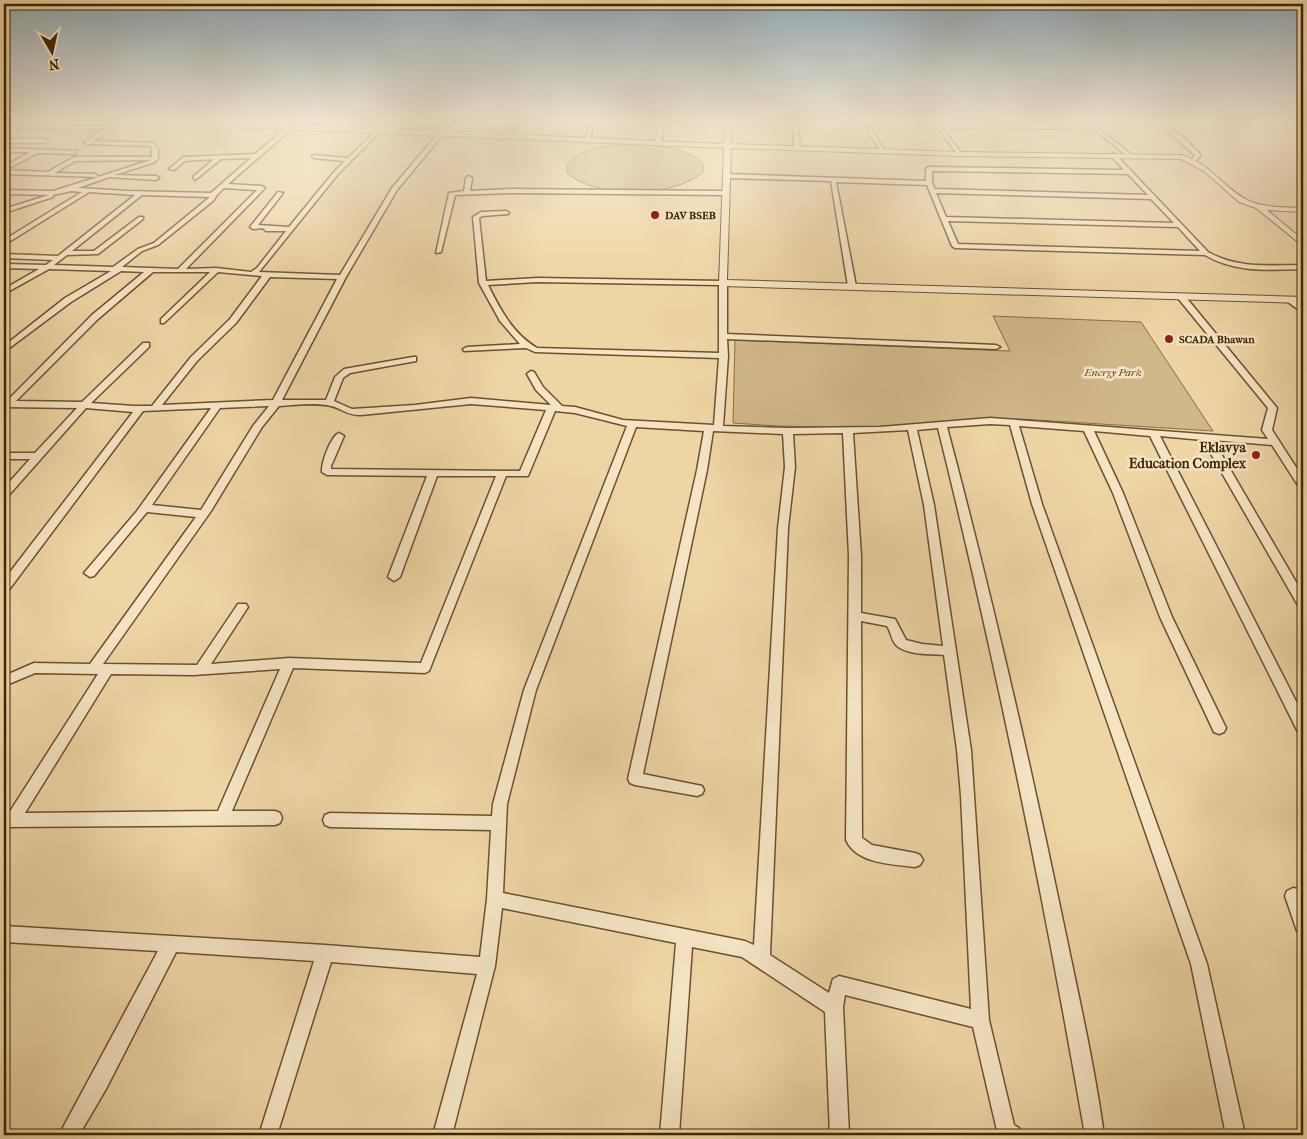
<svg xmlns="http://www.w3.org/2000/svg" width="1307" height="1139" viewBox="0 0 1307 1139" font-family="'IM FELL French Canon',serif">
<style>
.green{fill:#d0b789;stroke:#876e46}
.lines{fill:none;stroke-linecap:round;stroke-linejoin:round}
.minor-casing{stroke:#6a522b;stroke-width:3}
.tertiary-casing{stroke:#6a522b;stroke-width:2}
.minor{fill:#f4e4c4;fill-rule:evenodd}
.tertiary{fill:#f4e4c4;fill-rule:evenodd}
.poi-dot{fill:#8f2418;stroke:#f4e4c4;stroke-width:2}
.labels{text-anchor:middle;stroke-width:5;stroke-linejoin:round;paint-order:stroke}
.far-poi-label{font-size:11px;font-weight:bold;fill:#3e2603;stroke:#f4e4c4;text-anchor:start}
.far-park-label{font-size:11px;font-style:italic;fill:#624a24;stroke:#f4e4c4}
.poi-label{font-size:14px;font-weight:bold;fill:#3e2603;stroke:#f4e4c4;text-anchor:end}
</style>
<rect width="100%" height="100%" fill="#eed5a4"/>
<filter id="stains"><feTurbulence type="fractalNoise" baseFrequency=".004" numOctaves="4"/><feColorMatrix values="0 0 0 0 .2 0 0 0 0 .09 0 0 0 0 .02 0 0 0 .5 -.17"/></filter>
<radialGradient id="worn" r=".72"><stop offset=".6" stop-color="#630" stop-opacity="0"/><stop offset="1" stop-color="#630" stop-opacity=".3"/></radialGradient>
<path class="green" d="M 643,144 C 665,146 688,148 703,164 L 703,172 C 674,198 596,199 567,173 L 567,165 C 584,144 618,145 643,144 Z
M 993,316 L 1141,322 L 1213,431 L 1021,419 L 854,428 L 777,426 L 733,423 L 735,340 L 1010,351 Z"/>
<g class="lines">
<g class="minor-casing">
<path id="minor" d="M 119,122 L 124,122 L 93,141 L 153,143 L 158,148 L 158,158 L 155,162 L 115,175 L 156,176 L 159,178 L 156,180 L 109,177 L 78,188 L 127,191 L 211,193 L 251,158 L 221,159 L 195,180 L 193,177 L 214,159 L 185,161 L 174,170 L 169,169 L 184,157 L 255,154 L 290,125 L 294,125 L 294,127 L 228,184 L 262,186 L 265,188 L 186,269 L 216,268 L 251,272 L 257,268 L 286,231 L 266,231 L 263,228 L 253,229 L 250,227 L 278,192 L 283,193 L 258,225 L 289,227 L 334,172 L 345,161 L 314,158 L 312,155 L 348,158 L 385,122 L 390,122 L 338,174 L 259,272 L 340,275 L 392,188 L 448,122 L 453,122 L 397,190 L 346,277 L 282,400 L 326,400 L 335,377 L 344,369 L 413,357 L 416,357 L 416,361 L 350,373 L 343,378 L 334,401 L 352,409 L 415,405 L 471,398 L 551,405 L 536,390 L 527,374 L 531,371 L 534,372 L 543,387 L 562,406 L 575,407 L 623,420 L 714,425 L 719,358 L 535,352 L 526,348 L 464,351 L 463,349 L 467,347 L 520,344 L 500,321 L 479,283 L 473,217 L 481,212 L 506,211 L 509,213 L 508,214 L 482,216 L 479,218 L 486,281 L 537,278 L 723,281 L 727,283 L 727,334 L 996,345 L 1000,347 L 996,349 L 727,339 L 728,356 L 723,426 L 788,428 L 880,427 L 990,418 L 1268,439 L 1262,430 L 1268,408 L 1177,297 L 1184,295 L 1277,408 L 1272,430 L 1303,478 L 1303,488 L 1299,487 L 1272,445 L 1213,440 L 1303,594 L 1303,608 L 1299,607 L 1203,440 L 1160,436 L 1303,715 L 1303,734 L 1298,732 L 1150,436 L 1094,431 L 1123,493 L 1172,617 L 1226,728 L 1224,732 L 1219,734 L 1214,732 L 1160,617 L 1113,493 L 1084,431 L 1019,426 L 1042,504 L 1207,964 L 1245,1135 L 1226,1135 L 1191,964 L 1032,504 L 1010,425 L 990,424 L 947,427 C 990,589 1028,752 1062,916 C 1077,989 1094,1062 1104,1135 L 1085,1135 C 1044,898 996,662 938,428 L 917,430 L 934,505 L 971,750 L 989,1020 L 1014,1125 L 1019,1128 L 1021,1135 L 998,1135 L 973,1027 L 845,995 L 843,1007 L 849,1135 L 830,1135 L 825,1012 L 742,957 L 692,947 L 679,1135 L 660,1135 L 676,943 L 502,908 L 495,966 L 452,1135 L 433,1135 L 477,974 L 331,962 L 277,1135 L 259,1135 L 314,961 L 176,952 L 106,1089 L 79,1135 L 59,1135 L 158,951 L 4,942 L 4,926 L 325,945 L 480,957 L 487,899 L 491,830 L 330,827 L 325,825 L 323,820 L 325,815 L 330,813 L 492,816 L 493,804 L 524,690 L 627,426 L 575,413 L 555,411 L 528,476 L 506,476 L 429,671 L 425,673 L 293,668 L 232,811 L 275,811 L 280,813 L 282,818 L 280,823 L 275,825 L 4,827 L 4,813 L 9,813 L 98,674 L 35,673 L 4,686 L 4,676 L 34,663 L 90,664 L 196,517 L 147,512 L 94,576 L 90,577 L 84,573 L 137,511 L 211,408 L 143,411 L 8,591 L 4,592 L 4,580 L 133,412 L 86,408 L 8,496 L 4,497 L 4,488 L 30,459 L 4,459 L 4,453 L 35,453 L 77,408 L 4,407 L 4,401 L 7,401 L 92,315 L 144,272 L 121,271 L 71,302 L 4,352 L 4,346 L 65,298 L 111,271 L 49,269 L 4,294 L 4,289 L 39,269 L 4,268 L 4,264 L 46,265 L 53,260 L 4,258 L 4,254 L 58,256 L 135,195 L 89,192 L 4,245 L 4,240 L 82,192 L 71,191 L 53,195 L 53,197 L 4,213 L 4,209 L 49,195 L 4,194 L 4,190 L 53,191 L 98,177 L 4,174 L 4,167 L 30,152 L 4,152 L 4,148 L 77,151 L 75,154 L 38,153 L 5,170 L 48,172 L 74,157 L 152,157 L 152,148 L 150,146 L 87,144 L 84,142 L 105,129 L 4,129 L 4,126 L 110,127 ZM 151,160 L 98,177 L 96,174 L 55,173 L 75,161 ZM 224,188 L 257,190 L 178,269 L 122,267 L 142,251 L 158,245 L 214,200 L 216,196 ZM 142,195 L 210,197 L 154,243 L 138,249 L 113,267 L 54,265 L 67,255 L 98,254 L 143,219 L 143,217 L 139,217 L 94,251 L 72,251 ZM 153,272 L 210,272 L 161,319 L 161,323 L 164,323 L 218,272 L 262,276 L 230,319 L 191,357 L 152,406 L 134,406 L 91,403 L 149,347 L 149,343 L 143,343 L 82,402 L 16,401 L 98,319 ZM 270,277 L 337,279 L 273,400 L 162,405 L 197,361 L 236,323 ZM 537,282 L 719,285 L 719,353 L 537,348 C 512,333 500,309 488,285 ZM 471,404 L 546,410 L 520,471 L 331,469 L 331,466 L 344,436 L 339,433 C 331,436 321,463 322,472 L 327,475 L 427,476 L 388,577 L 394,581 L 400,577 L 437,476 L 496,476 L 421,663 L 289,658 L 211,664 L 248,607 L 246,604 L 238,604 L 197,665 L 103,664 L 211,511 L 262,427 L 279,406 C 295,405 315,402 331,406 C 344,409 345,415 361,415 ZM 269,406 L 253,426 L 201,510 L 152,505 L 220,408 ZM 636,427 L 704,431 L 697,470 L 628,779 L 630,783 L 635,785 L 697,796 L 702,794 L 704,790 L 702,786 L 643,774 L 707,470 L 713,431 L 783,434 L 785,467 L 778,528 L 754,945 L 745,941 L 503,893 L 507,804 L 536,690 ZM 908,430 L 924,505 L 943,646 L 922,644 L 906,640 L 895,619 L 861,613 L 861,556 L 853,433 ZM 843,433 L 849,556 L 846,840 C 857,864 892,864 915,867 L 920,865 L 923,860 L 920,855 L 915,853 L 872,845 L 862,838 L 861,621 L 887,626 C 891,632 891,639 896,645 C 906,655 930,654 944,655 L 957,750 L 961,796 L 971,1009 L 839,976 L 833,979 L 829,993 L 770,955 L 788,528 L 795,467 L 793,434 ZM 280,669 L 218,811 L 25,813 L 111,674 L 193,675 Z
M 335,122 L 340,122 L 333,129 L 329,129 Z
M 517,122 L 522,122 L 504,139 L 500,139 L 500,137 Z
M 591,122 L 595,122 L 589,141 L 584,142 Z
M 660,122 L 664,122 L 661,143 L 658,145 L 655,143 Z
M 793,122 L 797,122 L 800,147 L 797,149 L 794,147 Z
M 863,122 L 867,122 L 885,152 L 881,152 Z
M 933,122 L 937,122 L 939,124 L 1088,125 L 1085,122 L 1090,122 L 1133,156 L 1128,157 L 1097,131 L 1091,129 L 942,128 L 962,154 L 959,156 Z
M 1157,122 C 1169,122 1191,145 1200,154 L 1200,156 L 1195,161 L 1191,161 L 1195,155 Z
M 4,139 L 45,139 L 48,141 L 45,143 L 4,143 Z
M 1111,154 L 1115,154 L 1208,252 C 1238,269 1270,265 1303,265 L 1303,269 C 1269,270 1235,273 1205,255 L 955,248 L 952,246 L 927,185 L 836,182 L 856,286 L 852,288 L 848,286 L 831,181 L 727,178 L 724,176 L 727,174 L 926,181 L 926,169 L 929,167 L 1124,170 L 1111,156 ZM 932,171 L 1128,174 L 1148,195 L 935,189 L 932,183 ZM 936,193 L 1151,199 L 1174,223 L 946,217 ZM 948,221 L 1178,227 L 1200,251 L 958,244 Z
M 469,176 L 472,178 L 470,191 L 511,189 L 725,191 L 728,193 L 725,195 L 511,193 L 455,195 L 441,252 L 436,253 L 449,193 L 464,191 L 466,178 Z
M 1288,298 L 1294,298 L 1303,307 L 1303,313 L 1288,302 Z
M 1293,888 L 1303,890 L 1303,933 L 1297,931 L 1285,896 L 1287,891 Z"/>
</g>
<g class="tertiary-casing">
<path id="tertiary" d="M 161,122 C 219,120 277,124 335,126 C 465,131 594,139 724,144 L 726,122 L 732,122 L 731,144 L 959,152 L 1182,155 C 1210,163 1224,189 1249,201 C 1266,208 1286,207 1303,208 L 1303,212 L 1267,210 L 1303,240 L 1303,246 L 1256,208 L 1239,202 L 1204,171 L 1181,159 L 959,156 L 731,148 L 727,280 L 1303,297 L 1303,303 L 723,286 L 719,283 L 724,148 L 164,124 Z"/>
</g>
<use href="#minor" class="minor"/>
<use href="#tertiary" class="tertiary"/>
</g>
<linearGradient id="sky" x2="0" y2="1"><stop stop-color="#92aab7"/><stop offset="0.43" stop-color="#f7ecd6"/><stop offset="1" stop-color="#f7ecd6" stop-opacity="0"/></linearGradient>
<rect width="1307" height="281" fill="url(#sky)"/>
<g class="poi-dot">
<circle cx="655" cy="215" r="5"/>
<circle cx="1169" cy="339" r="5"/>
<circle cx="1256" cy="455" r="5"/>
</g>
<g class="labels">
<g class="far-poi-label">
<text x="665" y="219">DAV BSEB</text>
<text x="1179" y="343">SCADA Bhawan</text>
</g>
<g class="far-park-label">
<text x="1113" y="376">Energy Park</text>
</g>
<g class="poi-label">
<text x="1246" y="452">Eklavya<tspan x="1246" dy="16">Education Complex</tspan></text>
</g>
</g>
<rect width="1307" height="1139" fill="none" stroke="#eed5a4" stroke-width="20"/>
<rect x="5" y="5" width="1297" height="1129" fill="none" stroke="#3e2603" stroke-width="2.5"/>
<rect x="10" y="10" width="1287" height="1119" fill="none" stroke="#3e2603"/>
<g transform="translate(52 52) rotate(171)" stroke="#f4e4c4" stroke-width="4" paint-order="stroke">
<path d="M0-4L9 19L0 12L-9 19Z" fill="#3e2603"/>
<text y="-8" font-size="14" font-weight="bold" text-anchor="middle" fill="#3e2603">N</text>
</g>
<rect width="100%" height="100%" filter="url(#stains)"/>
<rect width="100%" height="100%" fill="url(#worn)"/>
</svg>
